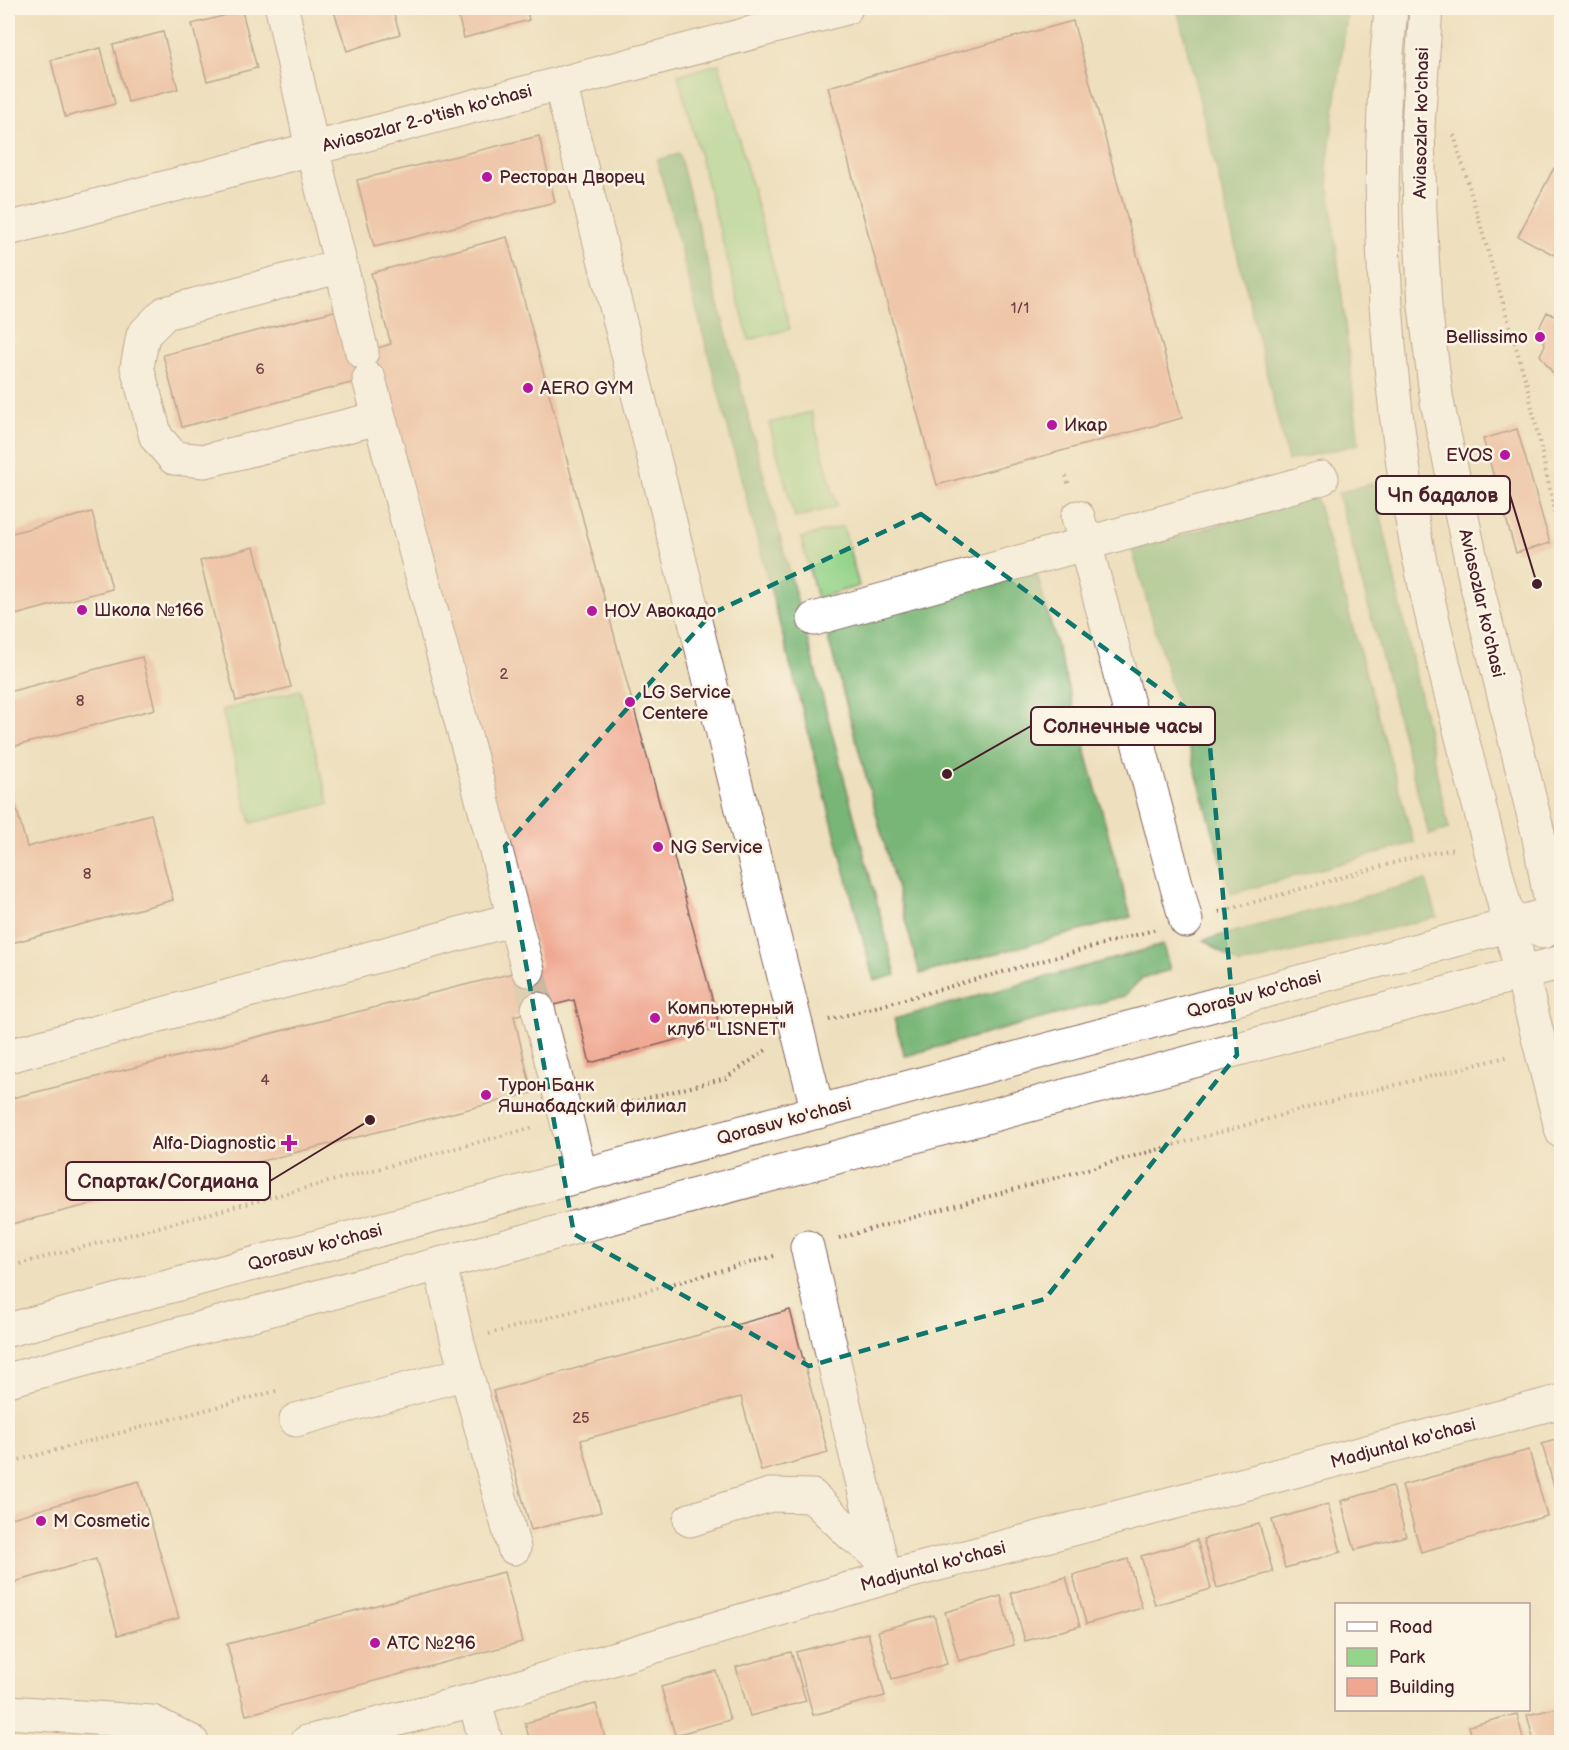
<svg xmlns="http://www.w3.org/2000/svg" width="1569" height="1750" viewBox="0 0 1569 1750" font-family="'Balsamiq Sans',sans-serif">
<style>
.green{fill:#95d48b;stroke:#707a5b;stroke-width:1.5}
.forest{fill:#78b677;stroke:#616a51;stroke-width:1.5}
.building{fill:#efa791}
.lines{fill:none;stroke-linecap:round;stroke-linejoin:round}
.minor-tunnel{stroke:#cdb9a1;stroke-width:33;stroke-dasharray:33 16;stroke-linecap:butt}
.minor-casing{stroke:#83635e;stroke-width:35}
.major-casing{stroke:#83635e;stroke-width:35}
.path{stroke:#83635e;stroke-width:4;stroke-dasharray:1.5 4.5;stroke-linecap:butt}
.minor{stroke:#fff;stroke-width:33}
.major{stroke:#fff;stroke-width:33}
.marked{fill:none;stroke:#0f766e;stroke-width:4.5;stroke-dasharray:12 8;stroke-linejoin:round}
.poi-dot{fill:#b5179e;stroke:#fcf5e5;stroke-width:2}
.labels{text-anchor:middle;stroke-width:5;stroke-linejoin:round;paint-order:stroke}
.number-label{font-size:15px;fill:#734144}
.street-label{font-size:18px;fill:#4a1f2b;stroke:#fcf5e5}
.poi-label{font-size:18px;fill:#4a1f2b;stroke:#fcf5e5;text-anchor:start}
.leader{fill:none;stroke:#4a1f2b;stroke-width:2}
.callout-dot{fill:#4a1f2b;stroke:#fcf5e5;stroke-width:2}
.callout{fill:#fcf5e5;stroke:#4a1f2b;stroke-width:2}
.callout-label{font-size:20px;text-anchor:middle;font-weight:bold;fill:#4a1f2b}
</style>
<rect width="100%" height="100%" fill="#fcf5e5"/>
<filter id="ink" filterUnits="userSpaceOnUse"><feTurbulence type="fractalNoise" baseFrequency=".0167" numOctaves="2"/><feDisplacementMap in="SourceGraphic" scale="12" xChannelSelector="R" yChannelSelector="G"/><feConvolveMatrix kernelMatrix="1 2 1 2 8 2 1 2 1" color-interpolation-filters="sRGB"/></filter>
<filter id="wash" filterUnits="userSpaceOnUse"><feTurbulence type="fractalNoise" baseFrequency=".008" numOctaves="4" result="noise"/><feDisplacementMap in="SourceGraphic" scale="24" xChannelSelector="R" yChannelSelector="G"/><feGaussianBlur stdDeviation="1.35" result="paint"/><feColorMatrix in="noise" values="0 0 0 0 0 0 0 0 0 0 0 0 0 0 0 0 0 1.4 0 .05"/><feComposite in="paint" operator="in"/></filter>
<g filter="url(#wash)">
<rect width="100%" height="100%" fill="#eee0be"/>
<path class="green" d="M 719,64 L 790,329 L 749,340 L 678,75 Z
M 811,412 L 837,506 L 795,518 L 769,423 Z
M 843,526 L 859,586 L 817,598 L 801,538 Z
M 300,690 L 329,804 L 251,823 L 222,710 Z"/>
<path class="forest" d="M 1177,8 L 1348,8 L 1327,167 L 1359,444 L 1288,461 Z
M 679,154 L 896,975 L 874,981 L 657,160 Z
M 1374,483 L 1449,829 L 1429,835 L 1338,493 Z
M 1316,497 L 1414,843 L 1231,894 L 1132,549 Z
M 1036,570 L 1131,917 L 920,974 L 825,627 Z
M 1426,880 L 1437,917 L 1240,965 L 1204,940 Z
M 1163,945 L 1170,970 L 1142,978 L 1124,996 L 905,1056 L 894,1019 Z"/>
<g id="blocks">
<path class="building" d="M 333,8 L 392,8 L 400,34 L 347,51 Z
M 456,8 L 526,8 L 529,20 L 464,38 Z
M 242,11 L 257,68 L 207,81 L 192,24 Z
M 1073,21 L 1182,418 L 937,485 L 828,87 Z
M 163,32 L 178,89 L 128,102 L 113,45 Z
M 101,48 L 115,104 L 65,117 L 51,60 Z
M 539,136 L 555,202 L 374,247 L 357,180 Z
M 1554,168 L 1562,172 L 1562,259 L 1518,236 Z
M 507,237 L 720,1028 L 590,1063 L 574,1000 L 538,1009 L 514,1016 L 532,1093 L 8,1225 L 8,1099 L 541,966 L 382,375 L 182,427 L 163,355 L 338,310 L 350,356 L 391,344 L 371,273 Z
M 1547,312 L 1562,320 L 1562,377 L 1552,372 L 1540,355 L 1545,345 L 1540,326 Z
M 1517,429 L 1550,543 L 1516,553 L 1483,439 Z
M 92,512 L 112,589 L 8,617 L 8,534 Z
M 254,547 L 291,687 L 236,701 L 200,561 Z
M 142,657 L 155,709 L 8,748 L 8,692 Z
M 8,777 L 27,847 L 151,814 L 173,900 L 8,944 Z
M 790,1310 L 828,1453 L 761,1471 L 741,1397 L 581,1440 L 601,1512 L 531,1530 L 493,1391 Z
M 1562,1438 L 1562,1511 L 1561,1511 L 1542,1444 Z
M 1529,1450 L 1547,1516 L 1421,1552 L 1402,1485 Z
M 139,1481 L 179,1618 L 118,1635 L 96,1559 L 8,1584 L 8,1519 Z
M 1392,1486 L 1406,1536 L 1355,1550 L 1341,1501 Z
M 1328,1504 L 1341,1552 L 1285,1568 L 1272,1520 Z
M 1259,1524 L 1273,1572 L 1217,1588 L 1203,1539 Z
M 1197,1540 L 1211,1589 L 1155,1605 L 1141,1556 Z
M 1128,1559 L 1142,1608 L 1086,1624 L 1073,1575 Z
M 504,1572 L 522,1642 L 246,1715 L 227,1644 Z
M 1066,1577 L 1080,1626 L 1025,1641 L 1011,1593 Z
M 1001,1596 L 1014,1645 L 959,1661 L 945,1612 Z
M 934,1615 L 947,1664 L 892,1679 L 878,1631 Z
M 868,1633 L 885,1696 L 813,1715 L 796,1652 Z
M 791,1652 L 806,1701 L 750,1716 L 736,1667 Z
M 716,1671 L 730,1720 L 675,1735 L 661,1687 Z
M 596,1704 L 606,1742 L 530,1742 L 525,1723 Z
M 1562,1707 L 1562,1742 L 1534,1742 L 1527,1715 Z
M 1517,1714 L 1524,1742 L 1473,1742 L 1469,1726 Z"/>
</g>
</g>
<g filter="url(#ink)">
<use href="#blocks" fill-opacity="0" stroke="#83635e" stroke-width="1.5"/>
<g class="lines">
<path class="minor-tunnel" d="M 528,970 L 538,1009"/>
<g class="minor-casing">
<path id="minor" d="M 282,8 L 312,148 L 362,352
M 560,83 L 818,1112
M 8,229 L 846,8
M 341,266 L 165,313 L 143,335 L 137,367 L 156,437 L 174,458 L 205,461 L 379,418
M 369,379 L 528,970
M 1078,517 L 1186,921
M 814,619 L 1322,478
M 538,1009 L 581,1176
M 8,1056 L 514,919
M 807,1247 L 885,1578
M 440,1264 L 458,1343 L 514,1548
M 296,1420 L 466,1373
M 690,1520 L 770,1495 L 812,1496 L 852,1535 L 880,1556
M 474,1700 L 486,1742
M 8,1712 L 152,1722 L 192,1742
M 307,1742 L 474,1700 L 885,1578 L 1562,1401"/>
</g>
<g class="major-casing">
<path id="major" d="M 1391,8 C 1376,160 1381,320 1404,472 C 1419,573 1445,671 1470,769 C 1501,890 1531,1011 1562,1132
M 1426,8 L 1418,126 L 1420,213 L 1425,307 L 1437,402 L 1476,582 L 1538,833 L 1553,914 L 1543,932
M 8,1330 L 1562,911
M 8,1380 L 1562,962"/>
</g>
<path class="path" d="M 1454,135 L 1527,385 L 1562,546
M 1066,476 L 1069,485
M 1219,912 L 1425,854 L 1455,849
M 829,1020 L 1154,930
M 597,1111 L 726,1078 L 769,1048
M 839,1238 L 1329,1102 L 1510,1056
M 8,1267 L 535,1127
M 489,1334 L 774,1256
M 8,1463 L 276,1391"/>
<use href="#minor" class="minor"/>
<use href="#major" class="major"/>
</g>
</g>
<path d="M0 0H1569V1750H0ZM 921,514 L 1208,724 L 1237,1055 L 1045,1299 L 809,1366 L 574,1234 L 505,846 L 711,614 Z" fill="#eee0be" fill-opacity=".55" fill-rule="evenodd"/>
<path class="marked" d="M 921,514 L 1208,724 L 1237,1055 L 1045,1299 L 809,1366 L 574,1234 L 505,846 L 711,614 Z"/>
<g class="poi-dot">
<circle cx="487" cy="177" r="6"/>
<circle cx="1540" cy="337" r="6"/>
<circle cx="528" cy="388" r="6"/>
<circle cx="1052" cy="425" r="6"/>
<circle cx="1505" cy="455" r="6"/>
<circle cx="82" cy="610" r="6"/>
<circle cx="592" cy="611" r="6"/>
<circle cx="630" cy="702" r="6"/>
<circle cx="658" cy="847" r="6"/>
<circle cx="655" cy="1018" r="6"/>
<circle cx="486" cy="1095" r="6"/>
<path d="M286 1134h6v6h6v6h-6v6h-6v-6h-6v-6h6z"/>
<circle cx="41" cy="1521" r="6"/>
<circle cx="375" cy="1643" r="6"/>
</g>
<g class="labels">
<g class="number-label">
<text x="1020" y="313">1/1</text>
<text x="260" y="374">6</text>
<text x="504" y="679">2</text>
<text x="80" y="706">8</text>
<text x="87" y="879">8</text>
<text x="265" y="1085">4</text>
<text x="581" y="1423">25</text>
</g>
<g class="street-label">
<text transform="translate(427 118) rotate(-15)" y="6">Aviasozlar 2-o'tish ko'chasi</text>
<text transform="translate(1421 123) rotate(-89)" y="6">Aviasozlar ko'chasi</text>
<text transform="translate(1482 603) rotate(77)" y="6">Aviasozlar ko'chasi</text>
<text transform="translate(1254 994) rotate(-15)" y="6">Qorasuv ko'chasi</text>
<text transform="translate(784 1121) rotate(-15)" y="6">Qorasuv ko'chasi</text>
<text transform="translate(315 1247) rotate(-15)" y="6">Qorasuv ko'chasi</text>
<text transform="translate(1403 1443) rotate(-15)" y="6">Madjuntal ko'chasi</text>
<text transform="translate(933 1566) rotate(-15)" y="6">Madjuntal ko'chasi</text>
</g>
<g class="poi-label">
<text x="499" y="183">Ресторан Дворец</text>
<text x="1528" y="343" text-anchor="end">Bellissimo</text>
<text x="540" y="394">AERO GYM</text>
<text x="1064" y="431">Икар</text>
<text x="1493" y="461" text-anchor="end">EVOS</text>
<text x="94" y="616">Школа №166</text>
<text x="604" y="617">НОУ Авокадо</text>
<text x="642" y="698">LG Service<tspan x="642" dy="21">Centere</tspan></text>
<text x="670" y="853">NG Service</text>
<text x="667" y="1014">Компьютерный<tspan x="667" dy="21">клуб "LISNET"</tspan></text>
<text x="498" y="1091">Турон Банк<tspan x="498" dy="21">Яшнабадский филиал</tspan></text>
<text x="276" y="1149" text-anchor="end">Alfa-Diagnostic</text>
<text x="53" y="1527">M Cosmetic</text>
<text x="387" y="1649">АТС №296</text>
</g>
</g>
<path class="leader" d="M1537 584L1510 495M947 774L1031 726M370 1120L270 1181"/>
<g class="callout-dot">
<circle cx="1537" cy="584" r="6"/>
<circle cx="947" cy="774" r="6"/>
<circle cx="370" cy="1120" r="6"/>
</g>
<g class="callout">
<rect x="1376" y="476" width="134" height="38" rx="6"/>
<rect x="1031" y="707" width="184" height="38" rx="6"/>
<rect x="66" y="1162" width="204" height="38" rx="6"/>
</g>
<g class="callout-label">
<text x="1443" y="502">Чп бадалов</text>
<text x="1123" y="733">Солнечные часы</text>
<text x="168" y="1188">Спартак/Согдиана</text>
</g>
<rect width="1569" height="1750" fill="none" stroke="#fcf5e5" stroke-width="30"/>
<rect x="1335" y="1603" width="195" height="108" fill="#fcf5e5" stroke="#b59f9b" stroke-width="1.5"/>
<rect x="1347" y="1622" width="30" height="9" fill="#ffffff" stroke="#b59f9b" stroke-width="1.5"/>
<text x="1389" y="1633" font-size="18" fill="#4a1f2b">Road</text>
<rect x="1347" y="1648" width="30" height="18" fill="#95d48b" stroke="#b59f9b" stroke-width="1.5"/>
<text x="1389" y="1663" font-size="18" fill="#4a1f2b">Park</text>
<rect x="1347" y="1678" width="30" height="18" fill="#efa791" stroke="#b59f9b" stroke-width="1.5"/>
<text x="1389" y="1693" font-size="18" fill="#4a1f2b">Building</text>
</svg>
